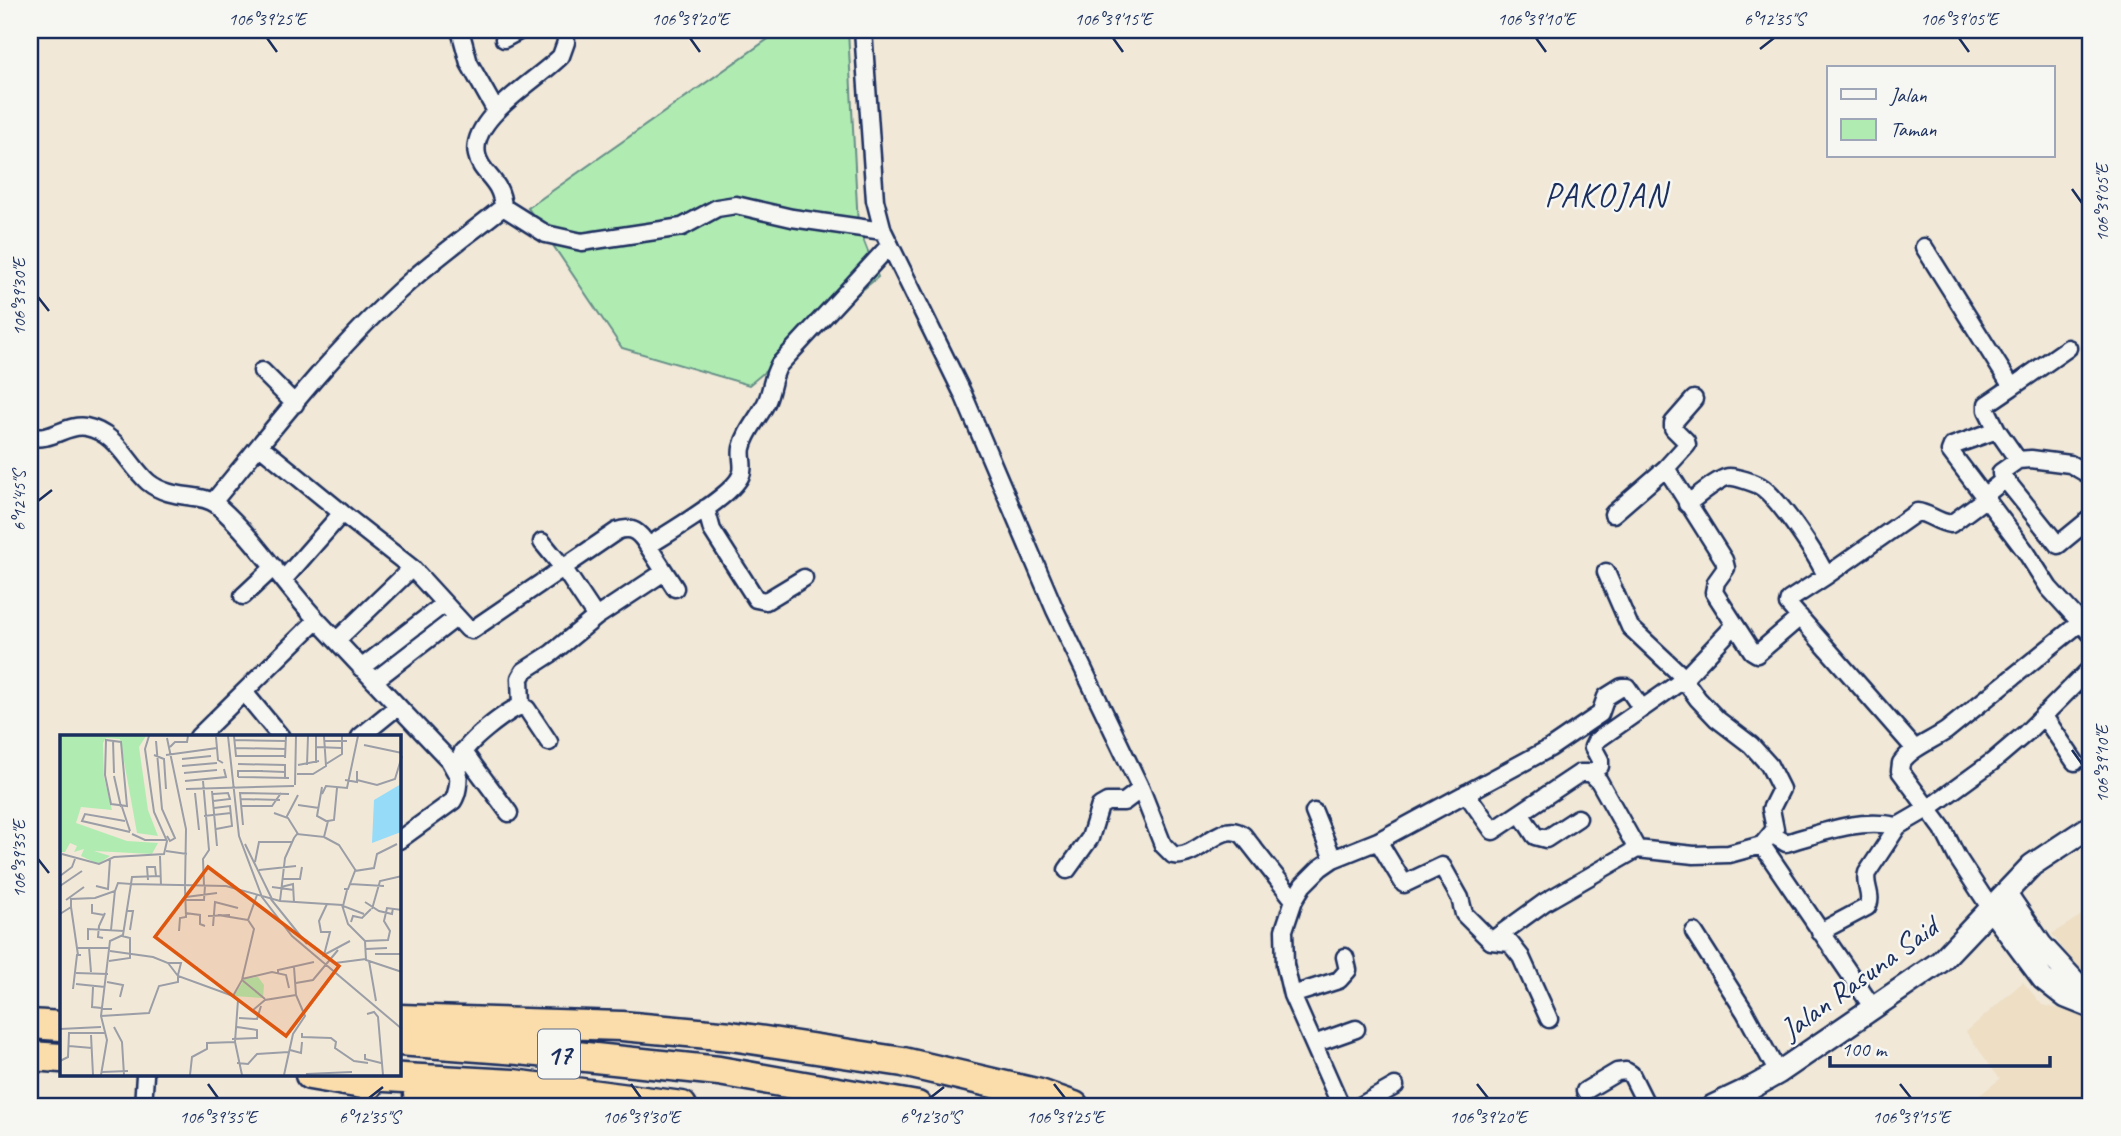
<svg xmlns="http://www.w3.org/2000/svg" width="2121" height="1136" viewBox="0 0 2121 1136" font-family="Caveat,sans-serif">
<style>
.built{fill:#eddec4}
.green{fill:#b0ecb2;stroke:#668e88;stroke-width:2}
.lines{fill:none;stroke-linecap:round;stroke-linejoin:round}
.street-casing{stroke:#1b2f5e;stroke-width:21}
.secondary-casing{stroke:#1b2f5e;stroke-width:26}
.highway-casing{stroke:#1b2f5e;stroke-width:33}
.street{stroke:#f6f6f2;stroke-width:16}
.secondary{stroke:#f6f6f2;stroke-width:21}
.highway{stroke:#faddab;stroke-width:28}
.ticks{fill:none;stroke:#1b2f5e;stroke-width:2.5}
.labels{text-anchor:middle;stroke-width:5;stroke-linejoin:round;paint-order:stroke}
.shield{fill:#f6f6f2;stroke:#5d6b8a;stroke-width:2}
.shield-label{font-size:28px;font-weight:bold;fill:#1b2f5e}
.street-label{font-size:30px;fill:#1b2f5e;stroke:#f6f6f2}
.quarter-label{font-size:33px;letter-spacing:2px;fill:#1b2f5e;stroke:#f6f6f2}
.inset-road{fill:none;stroke:#9b9ea7;stroke-width:2}
.view{fill:#de5710;fill-opacity:0.15;stroke:#de5710;stroke-width:3.5}
.inset-edge{fill:none;stroke:#1b2f5e;stroke-width:3.5}
.neatline{fill:none;stroke:#1b2f5e;stroke-width:2.5}
.ticks-label{font-size:18px;text-anchor:middle;fill:#1b2f5e}
</style>
<rect width="100%" height="100%" fill="#f1e8d7"/>
<filter id="ink" filterUnits="userSpaceOnUse"><feTurbulence type="fractalNoise" baseFrequency=".0143" numOctaves="2"/><feDisplacementMap in="SourceGraphic" scale="14" xChannelSelector="R" yChannelSelector="G"/><feConvolveMatrix kernelMatrix="1 2 1 2 8 2 1 2 1" color-interpolation-filters="sRGB"/></filter>
<g filter="url(#ink)">
<path class="built" d="M 2091,909 L 2091,978 L 2081,972 L 2052,934 Z
M 2023,982 L 2042,1005 L 2081,1014 L 2091,1020 L 2091,1106 L 1966,1106 L 2000,1079 L 1966,1032 Z"/>
<path class="green" d="M 781,30 L 848,30 L 858,226 L 878,277 L 749,385 L 622,348 L 528,208 Z"/>
<g class="lines">
<g class="street-casing">
<path id="street" d="M 460,30 L 469,63 L 496,111
M 863,30 L 875,200 L 883,231 L 963,394 L 1055,610 L 1141,789 L 1163,845 L 1173,855 C 1198,860 1220,819 1243,835 L 1294,900
M 504,39 L 521,30
M 503,207 L 546,234 L 582,242 L 682,227 L 717,208 L 736,205 L 792,218 L 883,231
M 503,207 C 501,178 481,175 477,155 C 469,118 538,80 561,56 L 566,42 L 565,30
M 1924,247 L 2012,387 L 1987,404 L 1987,410 L 1997,430 L 1952,446 L 1950,451 L 2026,552 L 2049,588 L 2091,634
M 262,371 L 295,404
M 2012,387 L 2068,348
M 1997,430 L 2018,460 L 2001,472 L 2001,474 L 2058,545 L 2091,518
M 30,436 C 50,443 67,423 86,427 C 117,433 127,463 148,482 C 171,501 202,492 217,505 C 256,539 283,584 318,621 C 361,667 405,714 449,760 L 458,776
M 260,446 L 342,513 L 284,579
M 2018,460 L 2031,459 L 2070,464 L 2091,476
M 1666,468 L 1724,560 L 1726,568 L 1716,582 L 1714,592 L 1752,651 L 1757,654 L 1800,617
M 213,502 C 275,427 335,348 408,283 C 438,256 472,232 503,207
M 1687,504 C 1697,497 1717,479 1728,477 C 1734,476 1757,483 1763,488 C 1781,502 1817,555 1826,576 L 1917,512 C 1929,513 1936,522 1951,524 L 1986,498 L 1989,492 L 2005,479
M 706,508 L 712,530 L 756,599 L 766,601 L 804,578
M 342,513 L 412,568 L 468,629 L 472,630 L 617,531 C 632,525 640,533 648,546 C 668,533 733,496 741,475 C 745,467 740,457 742,448 C 746,430 760,417 767,401 C 772,389 772,377 779,365 L 890,245
M 1613,514 L 1666,468 L 1687,445 L 1686,441 L 1673,428 L 1673,423 L 1694,399
M 648,546 L 675,588
M 1826,576 L 1789,600 L 1788,604 L 1915,749
M 243,596 L 274,567
M 596,617 L 664,572
M 337,640 L 412,568
M 361,668 L 444,604
M 374,681 L 457,617
M 244,692 L 281,737
M 521,706 L 520,678 L 524,671 L 552,653 L 596,617 L 564,569 L 542,542
M 521,706 L 527,709 L 549,742
M 2043,715 L 2075,762
M 198,737 L 317,620
M 360,737 L 398,706
M 463,751 L 509,813
M 1591,773 L 1599,781 L 1637,849
M 1466,793 L 1493,831 L 1520,813 L 1535,836 L 1546,839 L 1578,818
M 1314,812 L 1333,859
M 1520,813 L 1580,773 L 1591,773 L 1600,766 L 1600,760 L 1593,747 L 1596,741 L 1683,680 L 1734,626
M 1773,835 L 1786,843 C 1824,832 1858,818 1898,826
M 399,840 L 453,801 C 461,788 457,773 460,759 C 463,744 507,711 521,706
M 1378,841 L 1404,884 L 1442,866 L 1460,898 L 1464,914 L 1491,941 L 1510,943 L 1521,957 L 1549,1019
M 1762,845 L 1873,1008
M 1067,870 L 1090,838 L 1100,806 L 1107,802 L 1124,802 L 1141,789
M 1991,909 L 1957,857 L 1943,829 L 1900,771 L 1901,763 C 1911,748 1931,741 1946,731 L 2081,622
M 1694,932 L 1745,1012 L 1778,1073
M 1820,932 L 1867,907 C 1874,896 1863,885 1867,873 L 1898,826 L 1929,808 L 1992,762 L 2026,733 L 2091,668
M 1491,941 L 1545,902 L 1637,849 L 1694,855 L 1729,854 L 1762,845 L 1775,829 L 1771,809 L 1781,789 L 1769,765 L 1751,745 L 1717,719 L 1698,699 L 1679,673 L 1630,627 L 1606,572
M 1292,995 L 1339,980 L 1348,970 L 1345,957
M 1314,1044 L 1356,1029
M 1585,1091 L 1617,1072 L 1626,1071 L 1631,1074 L 1647,1106
M 143,1106 L 145,1075
M 1341,1106 L 1292,995 L 1285,965 L 1284,930 L 1294,900 L 1303,885 L 1320,868 L 1333,859 L 1378,841 L 1550,748 L 1600,714 L 1606,697 L 1622,687 L 1627,687 L 1642,709
M 1360,1106 L 1395,1086"/>
</g>
<g class="secondary-casing">
<path id="secondary" d="M 2006,894 L 2041,945 L 2091,999
M 1991,909 L 2043,979 L 2066,997 L 2091,1007
M 1713,1106 L 1753,1087 L 1778,1073 L 1940,962 L 2032,865 L 2091,826"/>
</g>
<g class="highway-casing">
<path id="highway" d="M 399,1019 L 622,1026 L 731,1036 L 903,1062 L 1040,1094 L 1074,1106
M 30,1024 L 61,1026
M 399,1041 L 519,1050 L 719,1071 L 917,1106
M 30,1056 L 61,1058
M 310,1075 L 368,1085
M 349,1075 L 513,1084 L 682,1106
M 418,1094 L 488,1106"/>
</g>
<use href="#street" class="street"/>
<use href="#secondary" class="secondary"/>
<use href="#highway" class="highway"/>
</g>
</g>
<path class="ticks" d="M 267,38 L 277,52M 690,38 L 700,52M 1113,38 L 1123,52M 1536,38 L 1546,52M 1959,38 L 1969,52M 1760,49 L 1774,38M 2072,189 L 2082,203M 38,297 L 49,311M 38,501 L 52,490M 2072,750 L 2082,764M 38,859 L 49,873M 208,1084 L 218,1098M 631,1084 L 641,1098M 1054,1084 L 1065,1098M 1477,1084 L 1488,1098M 1900,1084 L 1911,1098M 369,1098 L 383,1087M 930,1098 L 944,1087"/>
<g class="labels">
<rect class="shield" x="538" y="1029.5" width="42" height="49" rx="5"/>
<g class="shield-label">
<text x="559" y="1064">17</text>
</g>
<g class="street-label">
<text transform="translate(1859 978) rotate(-36)" y="10">Jalan Rasuna Said</text>
</g>
<g class="quarter-label">
<text x="1606" y="206">PAKOJAN</text>
</g>
</g>
<g transform="translate(60 735)">
<rect width="341" height="341" fill="#f1e8d7"/>
<path d="M 0,1 L 86,1 L 79,12 L 88,75 L 98,101 L 77,98 L 60,4 L 46,3 L 43,8 L 44,42 L 52,75 L 21,72 L 16,88 L 67,106 L 98,108 L 92,119 L 34,116 L 50,121 L 38,129 L 21,121 L 24,114 L 14,117 L 17,111 L 10,108 L 5,117 L 0,117 ZM 198,242 L 204,250 L 203,263 L 174,261 L 185,243 Z" fill="#b0ecb2"/>
<path d="M 341,49 L 341,97 L 312,108 L 314,65 Z" fill="#96dbf8"/>
<path class="inset-road" d="M 168,1 L 179,101 L 202,162 L 232,201 L 342,294M 174,1 L 176,21 L 226,21M 156,2 L 158,25 L 163,28M 107,3 L 126,94 L 125,152M 46,5 L 61,7 L 67,71 L 51,69 L 45,40 ZM 53,5 L 54,38M 174,5 L 226,6M 96,6 L 102,74 L 115,103 L 110,106 L 107,101M 264,6 L 287,6M 304,10 L 342,18M 110,12 L 115,7 L 127,7 L 128,1M 256,12 L 282,13M 175,13 L 226,14M 94,20 L 104,24 L 106,54M 106,20 L 157,13M 225,23 L 226,1M 122,24 L 151,21M 256,28 L 256,1M 178,29 L 225,30 L 225,43M 266,29 L 282,19 L 282,1M 238,30 L 259,26M 247,30 L 248,1M 122,31 L 157,28M 203,36 L 199,36 L 225,37M 124,38 L 157,35M 237,39 L 253,39 L 266,31 L 264,1M 54,41 L 61,72M 178,42 L 229,43M 178,42 L 178,36 L 199,36M 285,45 L 297,47 L 297,36M 297,45 L 317,50 L 335,44 L 342,21M 125,46 L 166,42 L 164,34M 143,46 L 149,115 L 143,124 L 144,150M 235,50 L 236,1M 262,52 L 257,81 L 268,87M 126,54 L 234,51M 152,56 L 157,111M 135,58 L 139,95M 153,59 L 168,58 L 170,64 L 153,66M 262,59 L 266,51 L 287,53 L 298,1M 180,64 L 220,65M 238,70 L 259,73M 181,71 L 212,71 L 221,58M 62,72 L 70,96M 154,73 L 170,71 L 172,91 L 156,94M 214,78 L 228,83 L 238,99M 144,81 L 171,78M 226,83 L 238,60M 65,86 L 25,79 L 22,86 L 70,97M 183,90 L 180,58 L 229,59M 72,99 L 85,105 L 107,105M 264,102 L 279,110 L 296,136M 185,109 L 212,164M 106,116 L 127,119M 2,119 L 39,129 L 54,122 L 104,119 L 107,106 L 94,77 L 85,14 L 89,1M 100,121 L 101,151M 195,127 L 199,107 L 232,107M 199,135 L 236,131M 0,141 L 12,132 L 15,124M 223,144 L 240,144 L 242,132M 88,145 L 87,132 L 95,132 L 96,141M 290,149 L 324,151M 0,151 L 22,136M 36,151 L 48,154 L 50,124M 212,152 L 234,155M 221,152 L 233,149 L 234,168M 284,154 L 288,154 L 295,136 L 314,133 L 317,119 L 337,109M 287,155 L 283,171 L 304,179M 126,162 L 157,158M 210,163 L 247,209M 6,165 L 24,152M 126,165 L 144,165 L 145,151M 220,166 L 225,123 L 234,103 L 237,99 L 264,102 L 268,86 L 274,85 L 277,53M 305,167 L 319,176 L 332,179 L 333,173M 32,169 L 32,178 L 44,180M 267,169 L 259,186 L 261,197 L 270,197 L 264,220 L 290,206M 11,172 L 18,220M 312,174 L 320,146 L 342,141M 67,176 L 73,176 L 70,195M 125,178 L 140,180 L 140,189 L 145,191M 0,179 L 11,172 L 11,164 L 35,163 L 55,156 L 58,148 L 71,149 L 72,142 L 100,141M 158,180 L 188,185M 148,181 L 170,180M 188,185 L 197,160M 291,187 L 293,181 L 302,183 L 311,174M 153,191 L 155,167 L 178,173M 51,195 L 55,155M 119,196 L 120,183 L 126,182 L 125,152M 43,203 L 38,202 L 39,191 L 45,178M 28,205 L 28,194 L 64,196M 305,206 L 328,205 L 330,196 L 324,186 L 327,173 L 342,175M 29,212 L 31,237M 16,213 L 50,213M 306,214 L 327,213M 50,216 L 93,222 L 108,228 L 118,241 L 173,261M 315,219 L 342,219M 49,226 L 70,223 L 70,203 L 62,201M 309,226 L 316,266M 108,228 L 121,228 L 118,240M 275,228 L 306,224M 16,238 L 48,239M 218,239 L 218,235 L 254,227M 182,244 L 212,237 L 226,240 L 229,253M 182,245 L 205,264M 47,247 L 63,250 L 60,262M 236,248 L 253,245 L 278,215M 16,249 L 45,252M 33,252 L 32,272 L 52,274M 13,254 L 17,220 L 21,220M 173,261 L 178,265 L 175,307 L 182,340M 173,261 L 182,245 L 194,194 L 188,185M 192,276 L 205,265 L 236,260M 307,279 L 314,277 L 318,282 L 323,340M 41,281 L 89,278 L 99,251 L 118,247 L 118,241M 179,283 L 197,284 L 201,271M 54,292 L 62,307 L 64,340M 0,294 L 41,292M 242,298 L 242,302 L 271,303 L 276,307 L 275,313 L 294,326 L 308,328M 31,300 L 33,340M 172,304 L 197,303 L 197,295 L 177,292M 9,311 L 32,313M 230,315 L 241,318 L 242,307M 305,319 L 305,324 L 321,328M 0,326 L 8,322 L 9,298 L 45,298M 177,328 L 188,329 L 197,319 L 229,317M 42,337 L 68,336M 246,339 L 292,337M 41,340 L 47,305 L 41,281 L 50,206 L 63,200 L 71,149 L 166,151 L 220,166 L 282,170 L 288,189 L 305,206 L 306,225 L 342,237M 130,340 L 132,322 L 147,314 L 147,308 L 175,307M 224,340 L 233,299 L 245,281 L 236,260 L 234,232"/>
<path class="view" d="M 148,132 L 279,231 L 226,301 L 95,202 Z"/>
<rect width="341" height="341" class="inset-edge"/>
</g>
<rect width="2121" height="1136" fill="none" stroke="#f6f6f2" stroke-width="77"/>
<rect x="1827" y="66" width="228" height="91" fill="#f6f6f2" stroke="#9ea6b7" stroke-width="2"/>
<rect x="1841" y="89" width="35" height="10" fill="#f6f6f2" stroke="#9ea6b7" stroke-width="2"/>
<text x="1890" y="102" font-size="21" fill="#1b2f5e">Jalan</text>
<rect x="1841" y="119" width="35" height="21" fill="#b0ecb2" stroke="#9ea6b7" stroke-width="2"/>
<text x="1890" y="136" font-size="21" fill="#1b2f5e">Taman</text>
<path d="M1830 1056v10h220v-10" fill="none" stroke="#1b2f5e" stroke-width="3.5"/>
<text x="1841" y="1056" font-size="21" fill="#1b2f5e" stroke="#f6f6f2" stroke-width="5" paint-order="stroke">100 m</text>
<rect x="38" y="38" width="2044" height="1060" class="neatline"/>
<g class="ticks-label">
<text x="267" y="25">106°39'25"E</text>
<text x="690" y="25">106°39'20"E</text>
<text x="1113" y="25">106°39'15"E</text>
<text x="1536" y="25">106°39'10"E</text>
<text x="1774" y="25">6°12'35"S</text>
<text x="1959" y="25">106°39'05"E</text>
<text transform="translate(2102 203) rotate(-90)" y="6">106°39'05"E</text>
<text transform="translate(19 297) rotate(-90)" y="6">106°39'30"E</text>
<text transform="translate(19 501) rotate(-90)" y="6">6°12'45"S</text>
<text transform="translate(2102 764) rotate(-90)" y="6">106°39'10"E</text>
<text transform="translate(19 859) rotate(-90)" y="6">106°39'35"E</text>
<text x="218" y="1123">106°39'35"E</text>
<text x="369" y="1123">6°12'35"S</text>
<text x="641" y="1123">106°39'30"E</text>
<text x="930" y="1123">6°12'30"S</text>
<text x="1065" y="1123">106°39'25"E</text>
<text x="1488" y="1123">106°39'20"E</text>
<text x="1911" y="1123">106°39'15"E</text>
</g>
</svg>
